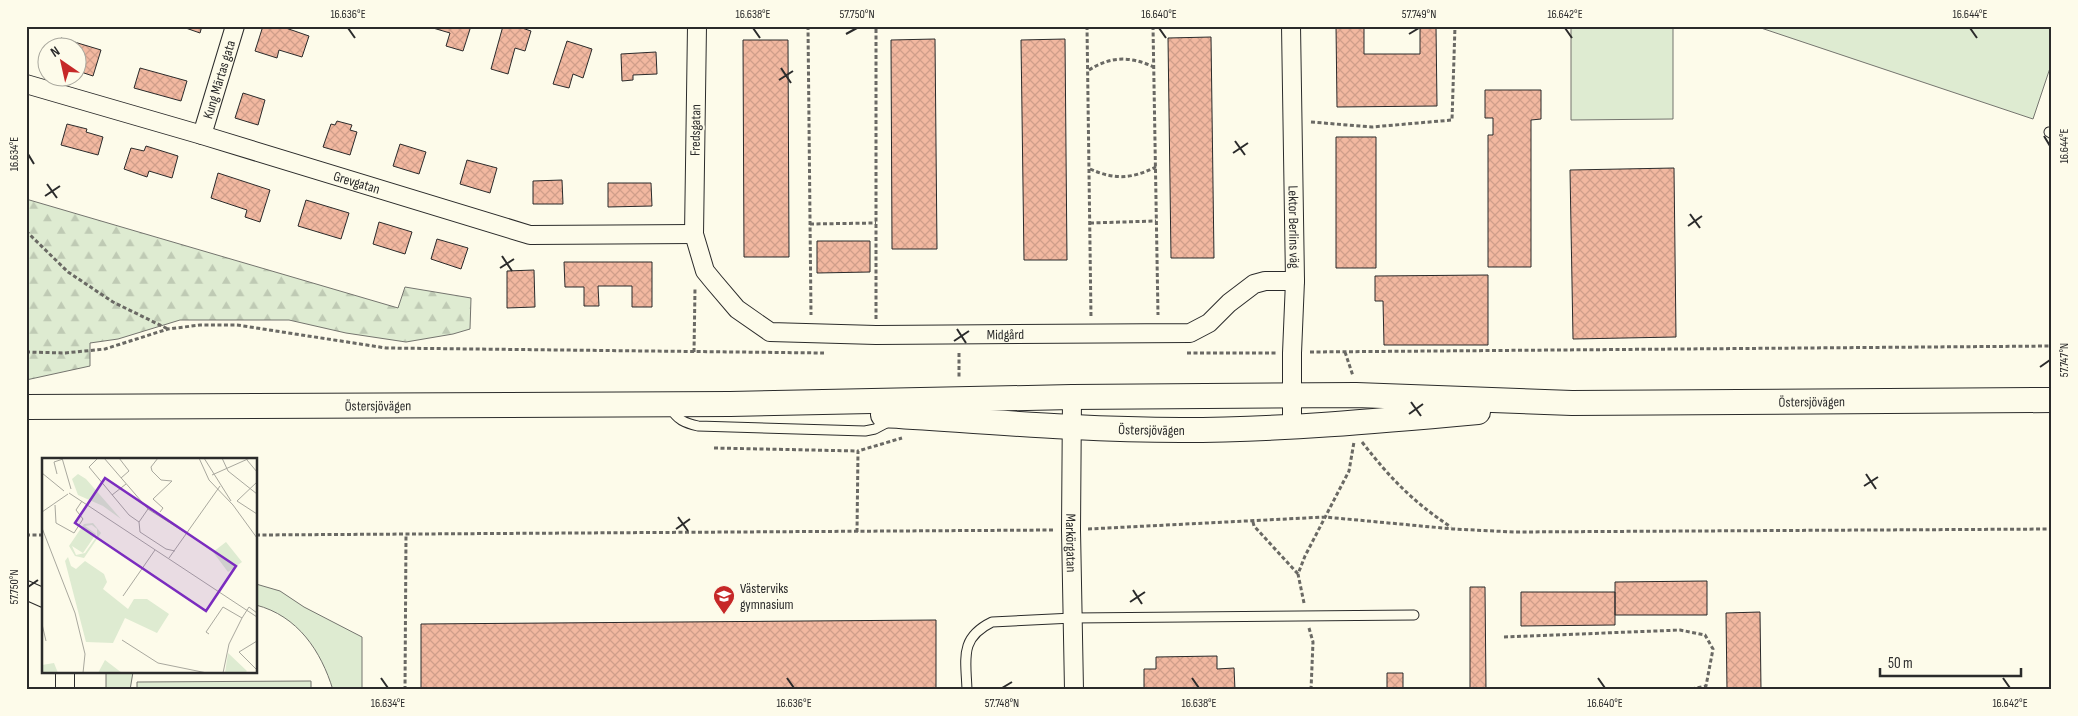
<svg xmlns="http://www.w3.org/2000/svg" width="2078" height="716" viewBox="0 0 2078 716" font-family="'Sofia Sans Condensed',sans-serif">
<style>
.grass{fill:#deebd1;stroke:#74746e}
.forest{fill:url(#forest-firs);stroke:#74746e}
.building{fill:url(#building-cross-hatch);stroke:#2b2b2b}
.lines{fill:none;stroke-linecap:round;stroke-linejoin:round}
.lane-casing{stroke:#2b2b2b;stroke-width:11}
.street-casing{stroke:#2b2b2b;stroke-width:20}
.secondary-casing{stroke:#2b2b2b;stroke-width:26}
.path{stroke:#6a6964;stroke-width:3;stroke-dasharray:4 2.5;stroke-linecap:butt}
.lane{stroke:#fdfbea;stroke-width:9}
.street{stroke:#fdfbea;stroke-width:18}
.secondary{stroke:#fdfbea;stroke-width:24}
.ticks{fill:none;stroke:#2b2b2b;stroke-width:2}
.labels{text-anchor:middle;stroke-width:4;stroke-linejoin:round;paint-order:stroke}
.street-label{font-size:14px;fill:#2b2b2b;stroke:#fdfbea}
.poi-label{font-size:14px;fill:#2b2b2b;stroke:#fdfbea;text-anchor:start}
.inset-road{fill:none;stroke:#a9a89e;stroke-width:1}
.view{fill:#7b2cbf;fill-opacity:0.15;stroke:#7b2cbf;stroke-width:2.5}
.inset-edge{fill:none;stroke:#2b2b2b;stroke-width:2.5}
.neatline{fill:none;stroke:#2b2b2b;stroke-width:2}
.ticks-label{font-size:12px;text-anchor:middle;fill:#2b2b2b}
</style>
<defs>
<pattern id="forest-firs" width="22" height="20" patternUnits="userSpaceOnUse" patternTransform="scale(1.25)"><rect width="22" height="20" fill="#deebd1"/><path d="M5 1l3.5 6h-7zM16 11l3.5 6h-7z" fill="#bfcab4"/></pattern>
<pattern id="building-cross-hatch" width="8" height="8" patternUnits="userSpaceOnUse" patternTransform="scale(1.25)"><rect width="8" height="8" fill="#f2b8a0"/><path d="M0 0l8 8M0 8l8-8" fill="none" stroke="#d09e8a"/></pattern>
</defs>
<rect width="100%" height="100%" fill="#fdfbea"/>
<path class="grass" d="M 1571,26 L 1673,26 L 1673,119 L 1571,120 Z
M 1755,26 L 2052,26 L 2052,62 L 2033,119 Z
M 256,584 L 280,591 L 304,607 L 362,637 L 362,690 L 333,690 C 321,651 298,616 256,605 Z
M 106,672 L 133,672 L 130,690 L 106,690 Z
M 311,681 L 311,690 L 137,690 L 137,682 Z"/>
<path class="forest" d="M 26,199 L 398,308 L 405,287 L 471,298 L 470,329 L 453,334 L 406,342 L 346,333 L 289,320 L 180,320 L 118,339 L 90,343 L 90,366 L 26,380 Z"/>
<path class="building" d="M 180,26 L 202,26 L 200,33 Z
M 263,26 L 280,26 L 309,36 L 302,57 L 279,50 L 277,58 L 255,51 Z
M 434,26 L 471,26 L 463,51 L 446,46 L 450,33 L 433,28 Z
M 503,26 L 516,26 L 531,31 L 525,51 L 515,48 L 508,74 L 491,69 Z
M 1336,26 L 1364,26 L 1364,54 L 1420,54 L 1420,26 L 1436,26 L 1437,106 L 1337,107 Z
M 1211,37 L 1214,258 L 1171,258 L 1168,38 Z
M 61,38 L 101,50 L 93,76 L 78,71 L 78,48 L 58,48 Z
M 935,39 L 937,249 L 892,249 L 891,40 Z
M 1065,39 L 1067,260 L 1024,260 L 1021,40 Z
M 743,40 L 788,40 L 789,257 L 744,257 Z
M 567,41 L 592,49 L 583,78 L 573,74 L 569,88 L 553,84 Z
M 656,52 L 657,74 L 633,75 L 633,80 L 622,81 L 621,54 Z
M 140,68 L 187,81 L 181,101 L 134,88 Z
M 1485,90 L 1541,90 L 1541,119 L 1531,120 L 1531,267 L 1488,267 L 1488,135 L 1493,135 L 1493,118 L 1485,118 Z
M 243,93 L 265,100 L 258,125 L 235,118 Z
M 337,121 L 352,125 L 350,130 L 357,132 L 350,155 L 323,147 L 331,124 L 335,125 Z
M 67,124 L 87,129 L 86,132 L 103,137 L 98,155 L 61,145 Z
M 1336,137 L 1376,137 L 1376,268 L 1336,268 Z
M 400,144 L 426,152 L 419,174 L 393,166 Z
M 146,146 L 178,156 L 172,178 L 149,171 L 147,177 L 124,169 L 131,148 L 144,151 Z
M 467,160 L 497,168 L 490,193 L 460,184 Z
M 1674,168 L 1676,337 L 1573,339 L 1570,170 Z
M 218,173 L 270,190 L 260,222 L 245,217 L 247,210 L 211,198 Z
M 562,180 L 563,204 L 533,204 L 533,181 Z
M 608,183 L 651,183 L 652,206 L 608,207 Z
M 306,200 L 349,213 L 341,239 L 298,226 Z
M 379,222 L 412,232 L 405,254 L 373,244 Z
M 437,239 L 468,248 L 461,269 L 431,259 Z
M 817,241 L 870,241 L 870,272 L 817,273 Z
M 564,262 L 652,262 L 652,307 L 632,307 L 632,286 L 598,286 L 599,306 L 584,306 L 584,287 L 565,287 Z
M 534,270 L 535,307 L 507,308 L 507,271 Z
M 1488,275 L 1488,345 L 1384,345 L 1383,301 L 1375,301 L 1375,276 Z
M 1707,581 L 1707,615 L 1615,615 L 1615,582 Z
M 1470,587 L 1485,587 L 1486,690 L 1470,690 Z
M 1521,592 L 1615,592 L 1615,625 L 1521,626 Z
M 1760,612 L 1761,690 L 1727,690 L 1726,613 Z
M 936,620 L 936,690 L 421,690 L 421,624 Z
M 1217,656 L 1217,669 L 1234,668 L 1235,690 L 1144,690 L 1144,669 L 1156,669 L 1156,657 Z
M 1387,673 L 1403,673 L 1403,690 L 1387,690 Z"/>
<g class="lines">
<g class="lane-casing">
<path id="lane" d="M 2049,132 L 2052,134
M 670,407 C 677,420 685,423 698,426 L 865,431 L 875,429 L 892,420
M 967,690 C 966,659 959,638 992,622 L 1073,618 L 1414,615"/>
</g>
<g class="street-casing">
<g id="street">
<path id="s1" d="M 697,26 L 694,234 L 705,271 L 714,282 L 737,309 L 770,332 L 876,335 L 1190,333 L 1209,323 L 1229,303 L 1254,284 L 1265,281 L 1295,281"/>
<path id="s2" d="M 1291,26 L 1295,281 L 1292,353 L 1292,427"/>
<path id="s3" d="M 26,84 L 202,135 L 530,235 L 694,234"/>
<path id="s4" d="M 202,135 L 235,26"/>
<path id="s5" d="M 1072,397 L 1071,530 L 1074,690"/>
<path d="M 26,590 L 44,598"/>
<path d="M 65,690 L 65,672"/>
</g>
</g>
<g class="secondary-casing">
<g id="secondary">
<path id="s6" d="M 26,407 L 730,404 L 1072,397 L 1356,395 L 1572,403 L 2052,400"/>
<path id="s7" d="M 883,415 C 982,421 1081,430 1181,430 C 1280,430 1379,421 1478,412"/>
</g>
</g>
<path class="path" d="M 808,26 L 811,315
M 1087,26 L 1091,318
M 1153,26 L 1158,315
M 1089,70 C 1111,56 1130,56 1154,67
M 1311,122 L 1372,127 L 1452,120 L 1455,26
M 1090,169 C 1115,180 1131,179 1156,167
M 1090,223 L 1156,221
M 810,224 L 876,223
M 26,231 L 68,272 L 113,302 L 168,329
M 876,319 L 876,26
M 26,352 L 65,353 L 105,349 L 168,329 L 200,325 L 237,325 L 386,348 L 824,353
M 694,352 L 695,288
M 1310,352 L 2052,346
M 1345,352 L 1353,376
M 959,353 L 959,379
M 1187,353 L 1276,353
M 1362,442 C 1390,478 1413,502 1451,527
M 714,448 L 858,451
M 1253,522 L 1254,526 L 1298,574
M 1088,529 L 1325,517 L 1453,529 L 1514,532 L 2052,529
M 857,532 L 858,451 L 902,438
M 26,535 L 44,535
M 256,535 L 1055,530
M 1304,603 L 1298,574 L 1305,556 L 1349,471 L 1354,442
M 1309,628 L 1313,642 L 1311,690
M 1504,637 L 1680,630 L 1705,635 L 1713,649 L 1706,686 L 1687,690
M 405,690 L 406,535
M 1586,690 L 1610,690"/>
<use href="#lane" class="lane"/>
<use href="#street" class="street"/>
<use href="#secondary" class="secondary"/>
</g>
<path class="ticks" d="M 348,28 L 355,38M 753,28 L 760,38M 1159,28 L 1166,38M 1565,28 L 1572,38M 1970,28 L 1977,38M 846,34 L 857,28M 1409,34 L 1419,28M 781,68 L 791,83M 779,80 L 793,71M 2044,136 L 2050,146M 1235,141 L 1245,155M 1233,153 L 1248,143M 28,154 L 34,164M 47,184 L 57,198M 45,196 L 60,186M 1690,214 L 1700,228M 1688,226 L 1702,216M 502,256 L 512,271M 500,268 L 514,259M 957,329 L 966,343M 954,341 L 969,331M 2040,367 L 2050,360M 1411,402 L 1421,416M 1409,414 L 1423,404M 1866,474 L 1876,489M 1864,486 L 1878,477M 678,517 L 688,531M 676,529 L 690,519M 28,587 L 38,580M 1133,590 L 1142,604M 1130,602 L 1145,592M 381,678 L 388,688M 787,678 L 794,688M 1192,678 L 1199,688M 1598,678 L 1605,688M 2003,678 L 2010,688M 1002,688 L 1012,682"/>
<defs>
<g id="school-pin" transform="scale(1.125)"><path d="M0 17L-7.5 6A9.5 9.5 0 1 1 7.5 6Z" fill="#c62828" stroke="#fdfbea"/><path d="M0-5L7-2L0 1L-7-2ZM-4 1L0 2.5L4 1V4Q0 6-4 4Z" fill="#fff"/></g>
</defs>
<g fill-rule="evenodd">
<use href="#school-pin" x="724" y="596"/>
</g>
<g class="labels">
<g class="street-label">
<text dy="5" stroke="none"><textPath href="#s4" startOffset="58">Kung Märtas gata</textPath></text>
<text transform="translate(695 130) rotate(-89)" y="5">Fredsgatan</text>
<text dy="5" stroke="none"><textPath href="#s3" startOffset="345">Grevgatan</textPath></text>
<text dy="5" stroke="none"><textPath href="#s2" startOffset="201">Lektor Berlins väg</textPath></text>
<text dy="5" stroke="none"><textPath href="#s1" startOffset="572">Midgård</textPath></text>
<text dy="5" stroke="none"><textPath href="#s6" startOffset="1786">Östersjövägen</textPath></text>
<text dy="5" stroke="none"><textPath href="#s6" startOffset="352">Östersjövägen</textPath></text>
<text dy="5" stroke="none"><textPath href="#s7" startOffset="269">Östersjövägen</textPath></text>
<text dy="5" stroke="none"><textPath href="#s5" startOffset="146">Markörgatan</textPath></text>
</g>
<g class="poi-label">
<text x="740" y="593">Västerviks<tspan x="740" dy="16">gymnasium</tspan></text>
</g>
</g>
<g transform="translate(42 458)">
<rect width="215" height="215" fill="#fdfbea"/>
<path d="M 51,65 L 59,75 L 42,100 L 33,98 L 27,88 L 42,66 ZM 50,67 L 55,71 L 55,78 L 43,95 L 34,97 L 30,88 L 41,95 L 54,76 L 43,68 ZM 184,84 L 200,104 L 186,114 L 171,94 ZM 12,205 L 16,215 L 0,215 L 0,207 Z" fill="#deebd1" fill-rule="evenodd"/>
<path d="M 36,16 L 44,21 L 79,61 L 61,48 L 36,37 L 30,21 ZM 26,99 L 29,108 L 34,111 L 43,103 L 62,116 L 65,124 L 61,131 L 86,151 L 92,141 L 105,141 L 127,156 L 115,175 L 83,160 L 71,185 L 44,184 L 23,103 ZM 186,195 L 205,213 L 203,215 L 183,215 ZM 63,202 L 80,215 L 56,215 Z" fill="#deebd1"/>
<path class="inset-road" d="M 20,0 L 29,31M 56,0 L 47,9 L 87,57 L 97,64M 62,0 L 106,51 L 97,64M 77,0 L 87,13 L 79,20M 116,0 L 109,9 L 110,13 L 119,22 L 130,23M 157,0 L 167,22 L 191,47 L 215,80M 162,0 L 189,43M 180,0 L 186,13 L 215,36M 205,2 L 215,14M 0,15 L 22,33M 15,16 L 12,4 L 21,1M 170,17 L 208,0M 215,24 L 195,43 L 215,56M 27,35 L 215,159M 70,37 L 84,26M 13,47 L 14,65 L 32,75 L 41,61 L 34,52 L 40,43M 106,51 L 144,75M 0,54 L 26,36M 118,54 L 121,50 L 111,41 L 130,23M 97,64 L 98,74 L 124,91 L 133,93M 0,70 L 33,155 L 43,196 L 41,215M 127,100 L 178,28M 81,138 L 113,92M 0,166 L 4,183M 167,176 L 164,174 L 181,149 L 200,160M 80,182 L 116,205 L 165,215M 215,183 L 197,194 L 215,212M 181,215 L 187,186 L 200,160 L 207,149 L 215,155"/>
<path class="view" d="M 63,20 L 194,108 L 164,153 L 33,65 Z"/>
<rect width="215" height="215" class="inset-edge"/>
</g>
<rect width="2078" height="716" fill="none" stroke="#fdfbea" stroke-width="55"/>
<g transform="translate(62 62) rotate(326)"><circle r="24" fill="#fdfbea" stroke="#a9a89e"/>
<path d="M0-4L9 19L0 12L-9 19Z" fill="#c62828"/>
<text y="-8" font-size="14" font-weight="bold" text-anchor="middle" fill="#2b2b2b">N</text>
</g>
<path d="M1880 668v8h141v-8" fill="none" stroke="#2b2b2b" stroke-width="2.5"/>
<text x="1888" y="668" font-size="15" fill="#2b2b2b" stroke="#fdfbea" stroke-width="4" paint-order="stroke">50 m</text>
<rect x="28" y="28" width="2022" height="660" class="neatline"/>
<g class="ticks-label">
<text x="348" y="18">16.636°E</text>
<text x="753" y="18">16.638°E</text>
<text x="857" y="18">57.750°N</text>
<text x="1159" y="18">16.640°E</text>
<text x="1419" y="18">57.749°N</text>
<text x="1565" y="18">16.642°E</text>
<text x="1970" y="18">16.644°E</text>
<text transform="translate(2064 146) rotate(-90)" y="4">16.644°E</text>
<text transform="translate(14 154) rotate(-90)" y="4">16.634°E</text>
<text transform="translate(2064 360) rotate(-90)" y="4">57.747°N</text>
<text transform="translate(14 587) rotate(-90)" y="4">57.750°N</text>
<text x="388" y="707">16.634°E</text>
<text x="794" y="707">16.636°E</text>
<text x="1002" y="707">57.748°N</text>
<text x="1199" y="707">16.638°E</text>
<text x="1605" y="707">16.640°E</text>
<text x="2010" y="707">16.642°E</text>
</g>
</svg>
